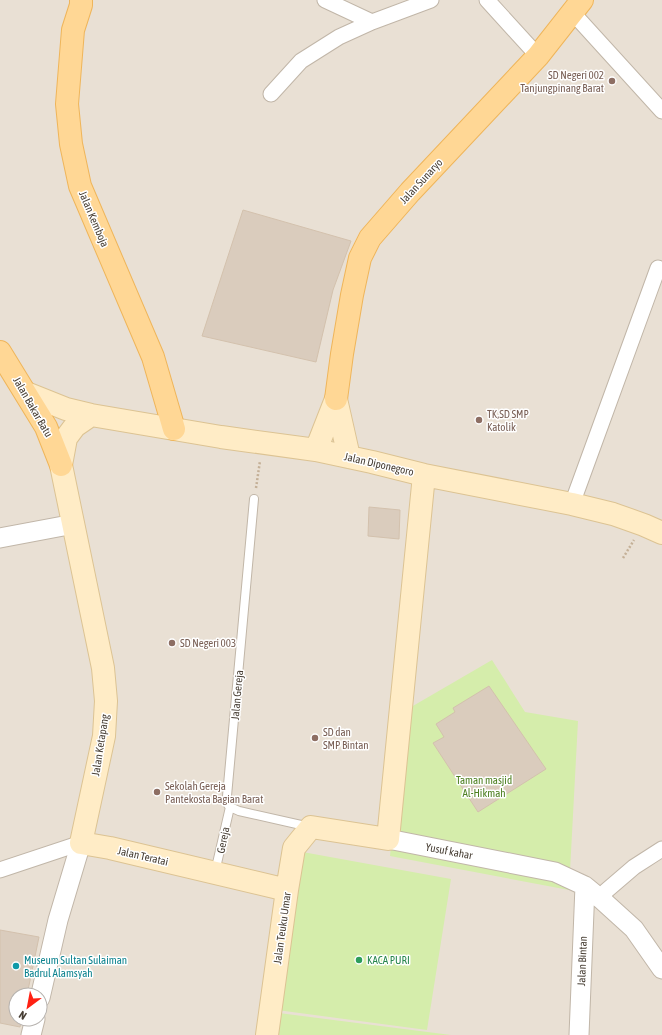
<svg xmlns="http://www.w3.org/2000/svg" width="662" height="1035" viewBox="0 0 662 1035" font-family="'Asap Condensed',sans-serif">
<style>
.residential{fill:#e9e0d4;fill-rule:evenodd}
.green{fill:#d5edab}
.building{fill:#daccbd;stroke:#d3c1ad}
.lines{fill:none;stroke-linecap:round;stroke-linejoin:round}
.service-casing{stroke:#c1b6a8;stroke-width:10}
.minor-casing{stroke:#c1b6a8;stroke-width:17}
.tertiary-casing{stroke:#c1b6a8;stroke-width:21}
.secondary-casing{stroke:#dcc393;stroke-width:24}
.primary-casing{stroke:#efb55a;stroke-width:24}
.path{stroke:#c4b097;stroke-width:2.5;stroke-dasharray:2 2;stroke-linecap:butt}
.service{stroke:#fff;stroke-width:8}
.minor{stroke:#fff;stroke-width:15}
.tertiary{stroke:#fff;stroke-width:19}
.secondary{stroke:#ffecc6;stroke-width:22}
.primary{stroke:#ffd795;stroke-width:22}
.education-dot{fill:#8d6e63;stroke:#fff;stroke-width:1.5}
.leisure-dot{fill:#2e9e5b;stroke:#fff;stroke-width:1.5}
.culture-dot{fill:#0f9aa8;stroke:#fff;stroke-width:1.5}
.labels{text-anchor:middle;stroke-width:3;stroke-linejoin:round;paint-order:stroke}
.education-label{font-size:11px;fill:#785e54;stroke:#fff;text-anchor:start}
.street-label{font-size:11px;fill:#483f35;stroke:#fff}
.park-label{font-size:11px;fill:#4e8022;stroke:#fff}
.culture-label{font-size:11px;fill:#0d838f;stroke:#fff;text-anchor:start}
.leisure-label{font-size:11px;fill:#27864d;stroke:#fff;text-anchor:start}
</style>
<rect width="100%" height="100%" fill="#f5efe6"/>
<path class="residential" d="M 0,0 L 662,0 L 662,1035 L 0,1035 ZM 16,995 L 40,995 L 40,1019 L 16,1019 Z"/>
<path class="green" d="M 492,660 L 525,712 L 578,721 L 569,890 L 390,856 L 406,710 Z
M 297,851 L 451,879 L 427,1030 L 277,1010 Z
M 271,1012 L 451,1035 L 269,1035 Z"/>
<path class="building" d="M 243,210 L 351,241 L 333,290 L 316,362 L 202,336 Z
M 369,507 L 400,510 L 399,539 L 368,536 Z
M 489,686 L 546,769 L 478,812 L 433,743 L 444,737 L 436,724 L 455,712 L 453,708 Z
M 0,930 L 39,937 L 27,995 L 16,995 L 16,1019 L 22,1019 L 20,1027 L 0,1023 Z"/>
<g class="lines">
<g class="service-casing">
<path id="service" d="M 254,499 L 227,796 L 228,805 L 230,807 L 239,811 L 310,827
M 215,872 L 230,807"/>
</g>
<g class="minor-casing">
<path id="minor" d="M 325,0 L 372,22
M 487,0 L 538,56
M 572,12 L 662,111
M 271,94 L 301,61 L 339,37 L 372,22 L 431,0
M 572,504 L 658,268
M 0,870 L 81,843
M 602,900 L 606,891 L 634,867 L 662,849"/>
</g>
<g class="tertiary-casing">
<path id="tertiary" d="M 0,538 L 74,524
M 388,839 L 555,872 L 585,886 L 602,900 L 634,929 L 662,969
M 40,998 L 58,920 L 81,843
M 31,1035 L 35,1019
M 579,1035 L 585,886"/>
</g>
<g class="secondary-casing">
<path id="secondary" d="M 26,393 L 66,409 L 91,415 L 221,437 L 316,450 L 372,462 L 424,475 L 572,504 L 613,514 L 644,525 L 662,533
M 336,399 L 349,457
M 91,415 L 75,426 L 66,438 L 61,465 L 103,668 L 106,701 L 104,736 L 81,843 L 110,848 L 287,890
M 316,450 L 336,399
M 267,1035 L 287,890 L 294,848 L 311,827 L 388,839 L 424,475"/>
</g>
<g class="primary-casing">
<path id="primary" d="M 81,0 L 81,5 L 73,30 L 67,104 L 71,144 L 80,186 L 153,357 L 174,429
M 0,352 L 46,427 L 61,465
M 336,399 L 342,354 L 352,295 L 360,258 L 370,238 L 410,192 L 538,56 L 582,0"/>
</g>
<path class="path" d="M 256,488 L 260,461
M 623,558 L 634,540"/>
<use href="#service" class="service"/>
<use href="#minor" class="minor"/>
<use href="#tertiary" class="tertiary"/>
<use href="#secondary" class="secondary"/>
<use href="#primary" class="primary"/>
</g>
<g class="education-dot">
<circle cx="612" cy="81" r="4"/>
<circle cx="479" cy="420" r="4"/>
<circle cx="172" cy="643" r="4"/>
<circle cx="315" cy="738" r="4"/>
<circle cx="157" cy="792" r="4"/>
</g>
<circle class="leisure-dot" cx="359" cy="960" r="4"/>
<circle class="culture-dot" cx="16" cy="966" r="4"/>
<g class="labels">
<g class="education-label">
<text x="604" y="79" text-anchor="end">SD Negeri 002<tspan x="604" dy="13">Tanjungpinang Barat</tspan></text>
<text x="487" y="418">TK,SD SMP<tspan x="487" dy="13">Katolik</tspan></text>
<text x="180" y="647">SD Negeri 003</text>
<text x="323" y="736">SD dan<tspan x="323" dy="13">SMP Bintan</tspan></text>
<text x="165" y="790">Sekolah Gereja<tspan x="165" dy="13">Pantekosta Bagian Barat</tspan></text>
</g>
<g class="street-label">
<text transform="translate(421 181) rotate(-47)" y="4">Jalan Sunaryo</text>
<text transform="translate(94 219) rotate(67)" y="4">Jalan Kemboja</text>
<text transform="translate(33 407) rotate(60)" y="4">Jalan Bakar Batu</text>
<text transform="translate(379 464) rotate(13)" y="4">Jalan Diponegoro</text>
<text transform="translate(237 695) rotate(-85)" y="4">Jalan Gereja</text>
<text transform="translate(100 745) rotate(-81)" y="4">Jalan Ketapang</text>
<text transform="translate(223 840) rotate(-78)" y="4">Gereja</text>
<text transform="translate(449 851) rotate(11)" y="4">Yusuf kahar</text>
<text transform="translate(143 856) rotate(13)" y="4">Jalan Teratai</text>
<text transform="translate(282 928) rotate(-82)" y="4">Jalan Teuku Umar</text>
<text transform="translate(582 961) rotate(-88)" y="4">Jalan Bintan</text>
</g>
<g class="park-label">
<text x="484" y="784">Taman masjid<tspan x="484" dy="13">Al-Hikmah</tspan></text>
</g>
<g class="culture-label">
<text x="24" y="964">Museum Sultan Sulaiman<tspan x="24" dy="13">Badrul Alamsyah</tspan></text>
</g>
<g class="leisure-label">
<text x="367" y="964">KACA PURI</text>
</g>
</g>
<g transform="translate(28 1007) rotate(212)"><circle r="19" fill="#ffffff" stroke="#b6b2ae"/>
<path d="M0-3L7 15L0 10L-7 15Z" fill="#ff2113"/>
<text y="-6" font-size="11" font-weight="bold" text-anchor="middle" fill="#483f35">N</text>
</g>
</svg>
